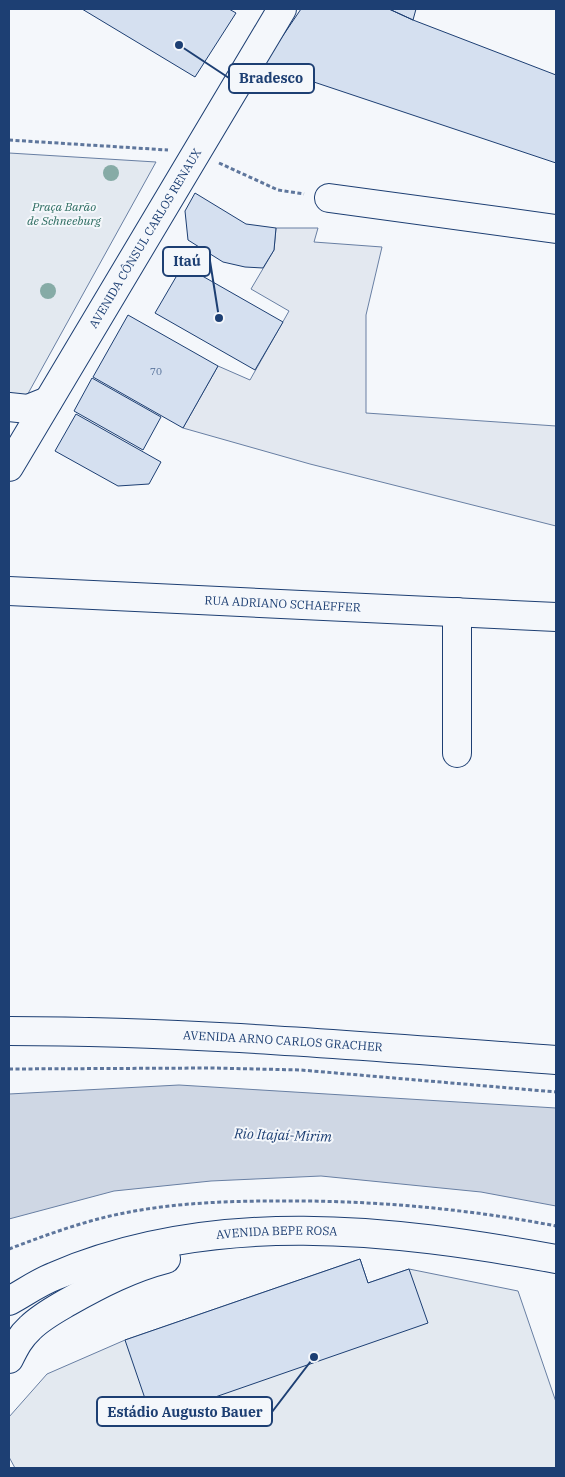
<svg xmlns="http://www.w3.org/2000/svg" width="565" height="1477" viewBox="0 0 565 1477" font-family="'IBM Plex Serif',serif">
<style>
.green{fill:#e3e9f0;stroke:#687fa3}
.parking{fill:#e3e8f0;stroke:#687fa3}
.water{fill:#cfd7e4;stroke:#687fa3}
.building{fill:#d5e0f0;stroke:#1d3f73}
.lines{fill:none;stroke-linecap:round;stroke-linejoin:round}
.minor-casing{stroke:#1d3f73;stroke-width:30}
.major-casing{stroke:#1d3f73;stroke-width:30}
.path{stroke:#5e769c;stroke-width:3;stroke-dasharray:4 2.5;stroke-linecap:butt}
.minor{stroke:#f4f7fb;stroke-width:28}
.major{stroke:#f4f7fb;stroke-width:28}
.tree{fill:#86aba6}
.labels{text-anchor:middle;stroke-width:4;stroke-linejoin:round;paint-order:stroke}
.number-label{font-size:10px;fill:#4b6792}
.park-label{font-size:12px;font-style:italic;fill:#2c6c60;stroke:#f4f7fb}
.street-label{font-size:12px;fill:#1d3f73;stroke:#f4f7fb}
.water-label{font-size:14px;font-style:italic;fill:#1d3f73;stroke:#f4f7fb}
.leader{fill:none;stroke:#1d3f73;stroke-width:2}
.callout-dot{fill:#1d3f73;stroke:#f4f7fb;stroke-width:2}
.callout{fill:#f4f7fb;stroke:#1d3f73;stroke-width:2}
.callout-label{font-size:14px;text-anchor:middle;font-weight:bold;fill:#1d3f73}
</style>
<rect width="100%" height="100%" fill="#f4f7fb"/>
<path class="green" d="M 9,153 L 156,162 L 25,399 L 9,392 Z
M 360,1259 L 368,1283 L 409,1269 L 518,1291 L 556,1402 L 556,1468 L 15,1468 L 9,1457 L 9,1417 L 47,1374 L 125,1340 Z"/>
<path class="parking" d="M 276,228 L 318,228 L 314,242 L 382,247 L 366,315 L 366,413 L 556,426 L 556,526 L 310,464 L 183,428 L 218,366 L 250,380 L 289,311 L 251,289 L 274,250 Z"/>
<path class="water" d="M 179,1085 L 556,1108 L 556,1206 L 481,1192 L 321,1176 L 211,1181 L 114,1191 L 9,1219 L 9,1094 Z"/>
<path class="building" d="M 82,9 L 229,9 L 236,13 L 195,77 Z
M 301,9 L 389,9 L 413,20 L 556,75 L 556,163 L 263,65 Z
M 389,9 L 416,9 L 413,20 Z
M 195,193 L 246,224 L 276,228 L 274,250 L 263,268 L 245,267 L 223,262 L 188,240 L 185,211 Z
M 183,265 L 283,322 L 255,370 L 155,313 Z
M 128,315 L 218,366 L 183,428 L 93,377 Z
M 92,378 L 161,417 L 143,450 L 74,411 Z
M 76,414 L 161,462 L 149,484 L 118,486 L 55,451 Z
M 360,1259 L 368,1283 L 409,1269 L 428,1323 L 152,1419 L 125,1340 Z"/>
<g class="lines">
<g class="minor-casing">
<g id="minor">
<path d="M 329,198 L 556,229"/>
<path id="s1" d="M 9,591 L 556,617"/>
<path d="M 457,753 L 457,612"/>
</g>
</g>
<g class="major-casing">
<g id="major">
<path d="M 9,407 L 28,409 L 48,401"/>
<path id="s2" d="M 9,467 L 282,9"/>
<path id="s3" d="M 9,1031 C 192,1031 374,1047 556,1060"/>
<path id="s4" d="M 9,1301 C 24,1293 39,1282 55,1276 C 214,1208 392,1229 556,1259"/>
<path d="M 9,1359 C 15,1347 20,1337 30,1328 C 41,1317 56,1309 68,1302 C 100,1284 131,1268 166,1259"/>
</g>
</g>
<path class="path" d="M 9,140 L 168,150
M 219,163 L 278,190 L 304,194
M 9,1069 L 212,1068 L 301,1070 L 556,1092
M 9,1249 C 38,1238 68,1227 98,1219 C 155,1204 216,1201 275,1201 C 369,1200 463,1208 556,1226"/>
<use href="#minor" class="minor"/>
<use href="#major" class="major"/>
</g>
<g class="tree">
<circle cx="111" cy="173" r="8"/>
<circle cx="48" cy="291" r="8"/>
</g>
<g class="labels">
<g class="number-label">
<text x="156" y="375">70</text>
</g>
<g class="park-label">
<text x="64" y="211">Praça Barão<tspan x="64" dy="14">de Schneeburg</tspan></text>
</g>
<g class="street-label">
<text dy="4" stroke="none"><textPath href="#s2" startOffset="266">AVENIDA CÔNSUL CARLOS RENAUX</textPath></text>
<text dy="4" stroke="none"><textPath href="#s1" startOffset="274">RUA ADRIANO SCHAEFFER</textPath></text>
<text dy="4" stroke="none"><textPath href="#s3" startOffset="274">AVENIDA ARNO CARLOS GRACHER</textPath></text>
<text dy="4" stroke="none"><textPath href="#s4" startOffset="280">AVENIDA BEPE ROSA</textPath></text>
</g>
<g class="water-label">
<text transform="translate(283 1135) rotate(2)" y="5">Rio Itajaí-Mirim</text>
</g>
</g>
<path class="leader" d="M179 45L229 78M219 318L210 261M314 1357L272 1412"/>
<g class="callout-dot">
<circle cx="179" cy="45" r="5"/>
<circle cx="219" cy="318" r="5"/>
<circle cx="314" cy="1357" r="5"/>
</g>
<g class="callout">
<rect x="229" y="64" width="85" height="29" rx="5"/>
<rect x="163" y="247" width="47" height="29" rx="5"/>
<rect x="97" y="1397" width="175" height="29" rx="5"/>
</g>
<g class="callout-label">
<text x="271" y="83">Bradesco</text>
<text x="187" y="266">Itaú</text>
<text x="185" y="1417">Estádio Augusto Bauer</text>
</g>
<rect width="565" height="1477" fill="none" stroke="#1d3f73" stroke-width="20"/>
</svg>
